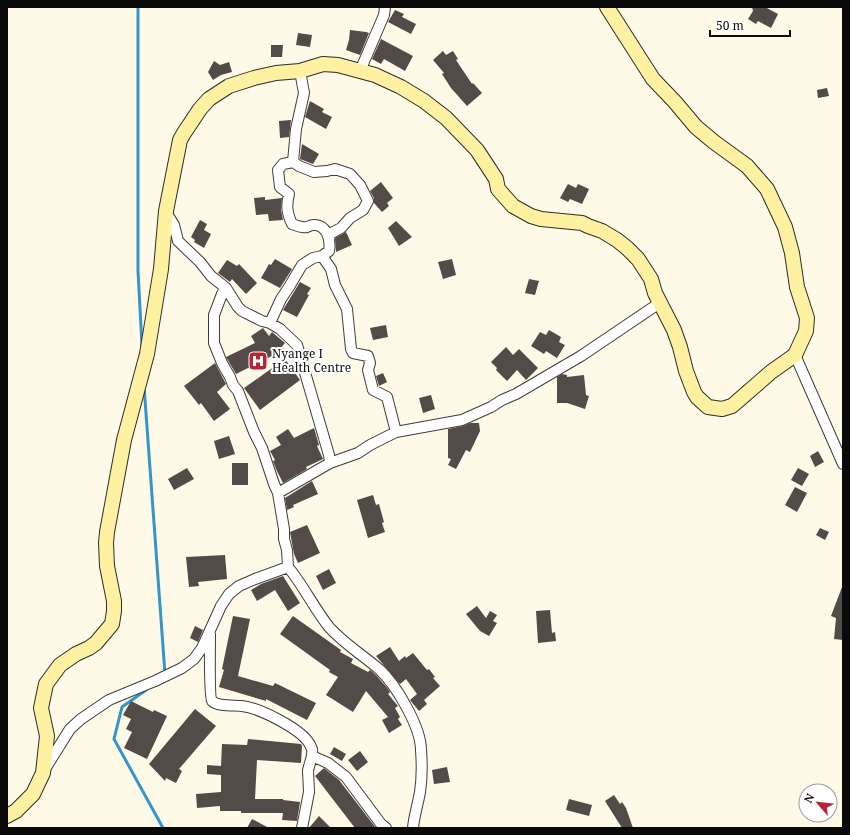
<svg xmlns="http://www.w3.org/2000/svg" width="850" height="835" viewBox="0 0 850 835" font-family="'Noto Serif',serif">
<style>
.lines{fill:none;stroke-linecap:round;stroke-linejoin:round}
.stream{stroke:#3495cc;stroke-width:3}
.building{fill:#534b47}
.minor-casing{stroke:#3d3d3d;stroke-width:12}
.secondary-casing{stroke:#2c2c2c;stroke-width:16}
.minor{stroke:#fff;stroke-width:10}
.secondary{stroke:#fff1a2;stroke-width:14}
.labels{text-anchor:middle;stroke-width:4;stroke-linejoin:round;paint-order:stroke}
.poi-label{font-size:12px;fill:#0a0a0a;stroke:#fff;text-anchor:start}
</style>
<rect width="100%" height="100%" fill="#fff9e7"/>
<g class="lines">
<path class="stream" d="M 138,7 L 138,271 L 142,346
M 144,386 L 165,674
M 146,690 L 122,707 L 114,739 L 163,828"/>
</g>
<path class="building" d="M 752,7 L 765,7 L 778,14 L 771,28 L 758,21 L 756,24 L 748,19 L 753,11 Z
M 395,10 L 404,14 L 402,17 L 416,24 L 411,34 L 388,22 Z
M 350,30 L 366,32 L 369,33 L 360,55 L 346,50 L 349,40 Z
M 298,33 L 312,35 L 310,47 L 296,45 Z
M 381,39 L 413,56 L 405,71 L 384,59 L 381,64 L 372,59 Z
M 271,45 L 283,45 L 282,57 L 271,57 Z
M 443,51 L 446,55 L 453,51 L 458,59 L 456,60 L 472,84 L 473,83 L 482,93 L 467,106 L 451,88 L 442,74 L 444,73 L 433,60 Z
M 214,61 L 220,65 L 229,62 L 232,72 L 221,75 L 213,80 L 208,72 Z
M 827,88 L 829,96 L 818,98 L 817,90 Z
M 310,101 L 324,109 L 322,112 L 332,117 L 326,129 L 305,117 Z
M 291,120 L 289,137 L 280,138 L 279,121 Z
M 302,144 L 319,154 L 313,164 L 300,159 Z
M 381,182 L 393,198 L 387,203 L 389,206 L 382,212 L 374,203 L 374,198 L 370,191 Z
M 568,184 L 576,188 L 578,184 L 589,189 L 582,204 L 570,199 L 568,202 L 560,198 Z
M 265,197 L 265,200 L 282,198 L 281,210 L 283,220 L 269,221 L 268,214 L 256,215 L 254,198 Z
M 200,220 L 207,224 L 204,230 L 211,234 L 204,248 L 194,242 L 195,240 L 191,237 Z
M 396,221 L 412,237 L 399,246 L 388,228 Z
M 346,232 L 352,245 L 336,252 L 335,238 Z
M 275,259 L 292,269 L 280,288 L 261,278 L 269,264 L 271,265 Z
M 452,259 L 456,275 L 443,279 L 438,262 Z
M 227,260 L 237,266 L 239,264 L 257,283 L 246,294 L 232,279 L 230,282 L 218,273 Z
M 529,279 L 539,281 L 535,295 L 525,293 Z
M 300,282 L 311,288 L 307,294 L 309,295 L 297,317 L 283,310 Z
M 386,325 L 388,337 L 373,340 L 370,328 Z
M 263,328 L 269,336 L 272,332 L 285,343 L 279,350 L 280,352 L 236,374 L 226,357 L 255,343 L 251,336 Z
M 549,330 L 561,337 L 559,342 L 565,345 L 557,358 L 546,351 L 544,354 L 531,346 L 540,332 L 546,335 Z
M 506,347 L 513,355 L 519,349 L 538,368 L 526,380 L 517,370 L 507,381 L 496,370 L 497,368 L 491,362 Z
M 285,359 L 300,380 L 260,410 L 244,388 Z
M 215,363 L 226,384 L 217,392 L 230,409 L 214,421 L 201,403 L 199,405 L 184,386 Z
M 383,373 L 387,382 L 379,386 L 376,376 Z
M 562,374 L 567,375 L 567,377 L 584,375 L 586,395 L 589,396 L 585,409 L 567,403 L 557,403 L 557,377 Z
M 431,395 L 435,409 L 423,413 L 419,398 Z
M 470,423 L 479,423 L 480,431 L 470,452 L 466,450 L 456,469 L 448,465 L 451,459 L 448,458 L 448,429 L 463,426 Z
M 314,428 L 319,445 L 317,446 L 323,459 L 306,467 L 307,469 L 283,483 L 276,469 L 273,461 L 275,460 L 270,451 L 281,445 L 276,437 L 288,429 L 294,438 Z
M 229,436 L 235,454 L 219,459 L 214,441 Z
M 818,451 L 824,462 L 815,467 L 810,456 Z
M 232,463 L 248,463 L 248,485 L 232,485 Z
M 187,468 L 194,479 L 174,490 L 168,479 Z
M 798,468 L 809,474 L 802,486 L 791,480 Z
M 312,481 L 318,494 L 293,505 L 294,507 L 287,510 L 285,498 Z
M 795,487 L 807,493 L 797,512 L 785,505 Z
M 373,495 L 376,505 L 379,504 L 384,522 L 382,523 L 385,532 L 368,538 L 357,500 Z
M 307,525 L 320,553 L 298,563 L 294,554 L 290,532 Z
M 820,528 L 829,532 L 825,540 L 816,535 Z
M 225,555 L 227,579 L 198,582 L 199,586 L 189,587 L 186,557 Z
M 329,569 L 336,583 L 323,590 L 316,576 Z
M 283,576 L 300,603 L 288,611 L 275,590 L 257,601 L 251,590 L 261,584 Z
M 842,587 L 843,587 L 843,640 L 834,639 L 836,618 L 831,616 Z
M 477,606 L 486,618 L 490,611 L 497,615 L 493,621 L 497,623 L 489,636 L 480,631 L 466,614 Z
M 550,610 L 552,633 L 555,632 L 556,641 L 538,643 L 536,611 Z
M 233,616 L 250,619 L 238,676 L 273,686 L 275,683 L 316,703 L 307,720 L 266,699 L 266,701 L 219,687 L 224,670 L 222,669 Z
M 293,616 L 341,650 L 340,652 L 353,659 L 351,663 L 368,672 L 370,670 L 376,675 L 388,689 L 390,692 L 388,694 L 398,706 L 395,708 L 400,717 L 398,719 L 402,725 L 389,733 L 382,720 L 388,717 L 366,691 L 353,712 L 326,695 L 338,677 L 329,672 L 330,670 L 280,634 Z
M 195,626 L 203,630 L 198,642 L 190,638 Z
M 390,647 L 399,661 L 405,656 L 406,658 L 413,653 L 427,670 L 429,669 L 435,677 L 433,678 L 440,686 L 424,700 L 427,704 L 419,711 L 410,700 L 417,694 L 406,679 L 400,684 L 376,656 Z
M 131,701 L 153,712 L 154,710 L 167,716 L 147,759 L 124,748 L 132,732 L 126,729 L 131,719 L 123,715 Z
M 195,709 L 216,726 L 179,769 L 182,771 L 176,783 L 166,778 L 165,781 L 149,764 Z
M 248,739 L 301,744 L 302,746 L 301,763 L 257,760 L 255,799 L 283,799 L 283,800 L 300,802 L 297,821 L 282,820 L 283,813 L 241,813 L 241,811 L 220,811 L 220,806 L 197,808 L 196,794 L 221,792 L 221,775 L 207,774 L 207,765 L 221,766 L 222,744 L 247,745 Z
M 334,747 L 346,754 L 342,761 L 330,754 Z
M 360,751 L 368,762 L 357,771 L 348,760 Z
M 447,767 L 450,782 L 434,784 L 432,770 Z
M 324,768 L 339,780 L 376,828 L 355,828 L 315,776 Z
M 614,795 L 620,804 L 622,802 L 626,808 L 633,828 L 622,828 L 605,801 Z
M 569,799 L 592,805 L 589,816 L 566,810 Z
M 319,816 L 331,828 L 309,828 Z
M 252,819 L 269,828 L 247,828 Z"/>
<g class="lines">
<g class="minor-casing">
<path id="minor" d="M 360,71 L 384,15 L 385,7
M 293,162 L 299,166 L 314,172 L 327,171 L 335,169 L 350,174 L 360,185 L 368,201 L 363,210 L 350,218 L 341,228 L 328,235
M 166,212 L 174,225 L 178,241 L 200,262 L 211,276 L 226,288
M 322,256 L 331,269 L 335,285 L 347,309 L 351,349 L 353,353 L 368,356 L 370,363 L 368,370 L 373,390 L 387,397 L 396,432
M 270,323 L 281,299 L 289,287 L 302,265 L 313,258 L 322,256 L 329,251 C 331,240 327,224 313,225 C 310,225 310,226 307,227 C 302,228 297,226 292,224 C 287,213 286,206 289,194 L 280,187 L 278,170 L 283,164 L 293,162 L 296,129 L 304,93 L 300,71
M 795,355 L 843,464
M 278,493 L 330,463 L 358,453 L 370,445 L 396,432 L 462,420 L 491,407 L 502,400 L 516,394 L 581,356 L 661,302
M 288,567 L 287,550 L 284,539 L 284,529 L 278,493 L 274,484 L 262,448 L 254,432 L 238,391 L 233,385 L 230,377 L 222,363 L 214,343 L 214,315 L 222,294 L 226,288 L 238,307 L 242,311 L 262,321 L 270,323 L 280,329 L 297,345 L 329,455 L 330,463
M 210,634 C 210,644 209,697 212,701 C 218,707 235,705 242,706 C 259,708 305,730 311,747 C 313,749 312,753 312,756 L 328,763 L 346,777 L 381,824 L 386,828
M 45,769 L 70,729 L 81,719 L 109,700 L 155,681 L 182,668 L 194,659 L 202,648 L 221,606 L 229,594 L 239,586 L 255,579 L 288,567 C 303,585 314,608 329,627 C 344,644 363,655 380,670 C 396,685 421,727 421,750 C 422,763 422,779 420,792 C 418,804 414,816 413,828
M 302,828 L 309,792 L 308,770 L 312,756"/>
</g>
<g class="secondary-casing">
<path id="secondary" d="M 7,816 L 16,811 L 33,794 L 43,773 L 47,736 L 41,708 L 46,684 L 60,665 L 76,654 L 89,648 L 96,643 L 112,624 L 114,611 L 114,601 L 107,566 L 106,543 L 107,532 L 124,440 L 147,354 L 161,269 L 166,211 L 180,140 L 184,133 L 200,109 L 209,99 L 229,86 L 254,78 L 276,73 L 300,71 L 323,64 L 338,65 L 375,75 L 401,87 L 424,101 L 446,118 L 477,150 L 496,179 L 498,189 L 513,206 L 531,216 L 541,219 L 582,223 L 588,226 L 602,231 L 617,240 L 627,248 L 638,259 L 651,279 L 655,293 L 674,330 L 680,347 L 686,371 L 694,392 L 697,397 L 708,407 L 722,409 L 732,406 L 771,372 L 795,355 L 806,331 L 807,318 L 797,287 L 792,253 L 785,227 L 767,189 L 747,166 L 714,142 L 696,127 L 675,102 L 653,79 L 607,7"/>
</g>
<use href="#minor" class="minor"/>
<use href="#secondary" class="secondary"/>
</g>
<defs>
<g id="hospital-square" transform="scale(1)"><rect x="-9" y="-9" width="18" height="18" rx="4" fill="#b92430" stroke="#fff"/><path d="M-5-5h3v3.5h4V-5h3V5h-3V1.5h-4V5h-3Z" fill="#fff"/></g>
</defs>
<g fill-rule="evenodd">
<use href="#hospital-square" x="258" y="361"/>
</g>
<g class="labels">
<g class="poi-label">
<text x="272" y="358">Nyange I<tspan x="272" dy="14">Health Centre</tspan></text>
</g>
</g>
<rect width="850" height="835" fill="none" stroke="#0a0a0a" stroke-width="16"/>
<g transform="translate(818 803) rotate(298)"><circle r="19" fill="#ffffff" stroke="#9d9d9d"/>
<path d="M0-3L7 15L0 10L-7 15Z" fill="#b92430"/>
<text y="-6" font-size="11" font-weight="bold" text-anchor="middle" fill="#0a0a0a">N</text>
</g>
<path d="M710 30v6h80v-6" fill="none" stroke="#0a0a0a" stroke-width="2"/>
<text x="716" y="30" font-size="12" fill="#0a0a0a" stroke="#ffffff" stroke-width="3" paint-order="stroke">50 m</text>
</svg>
